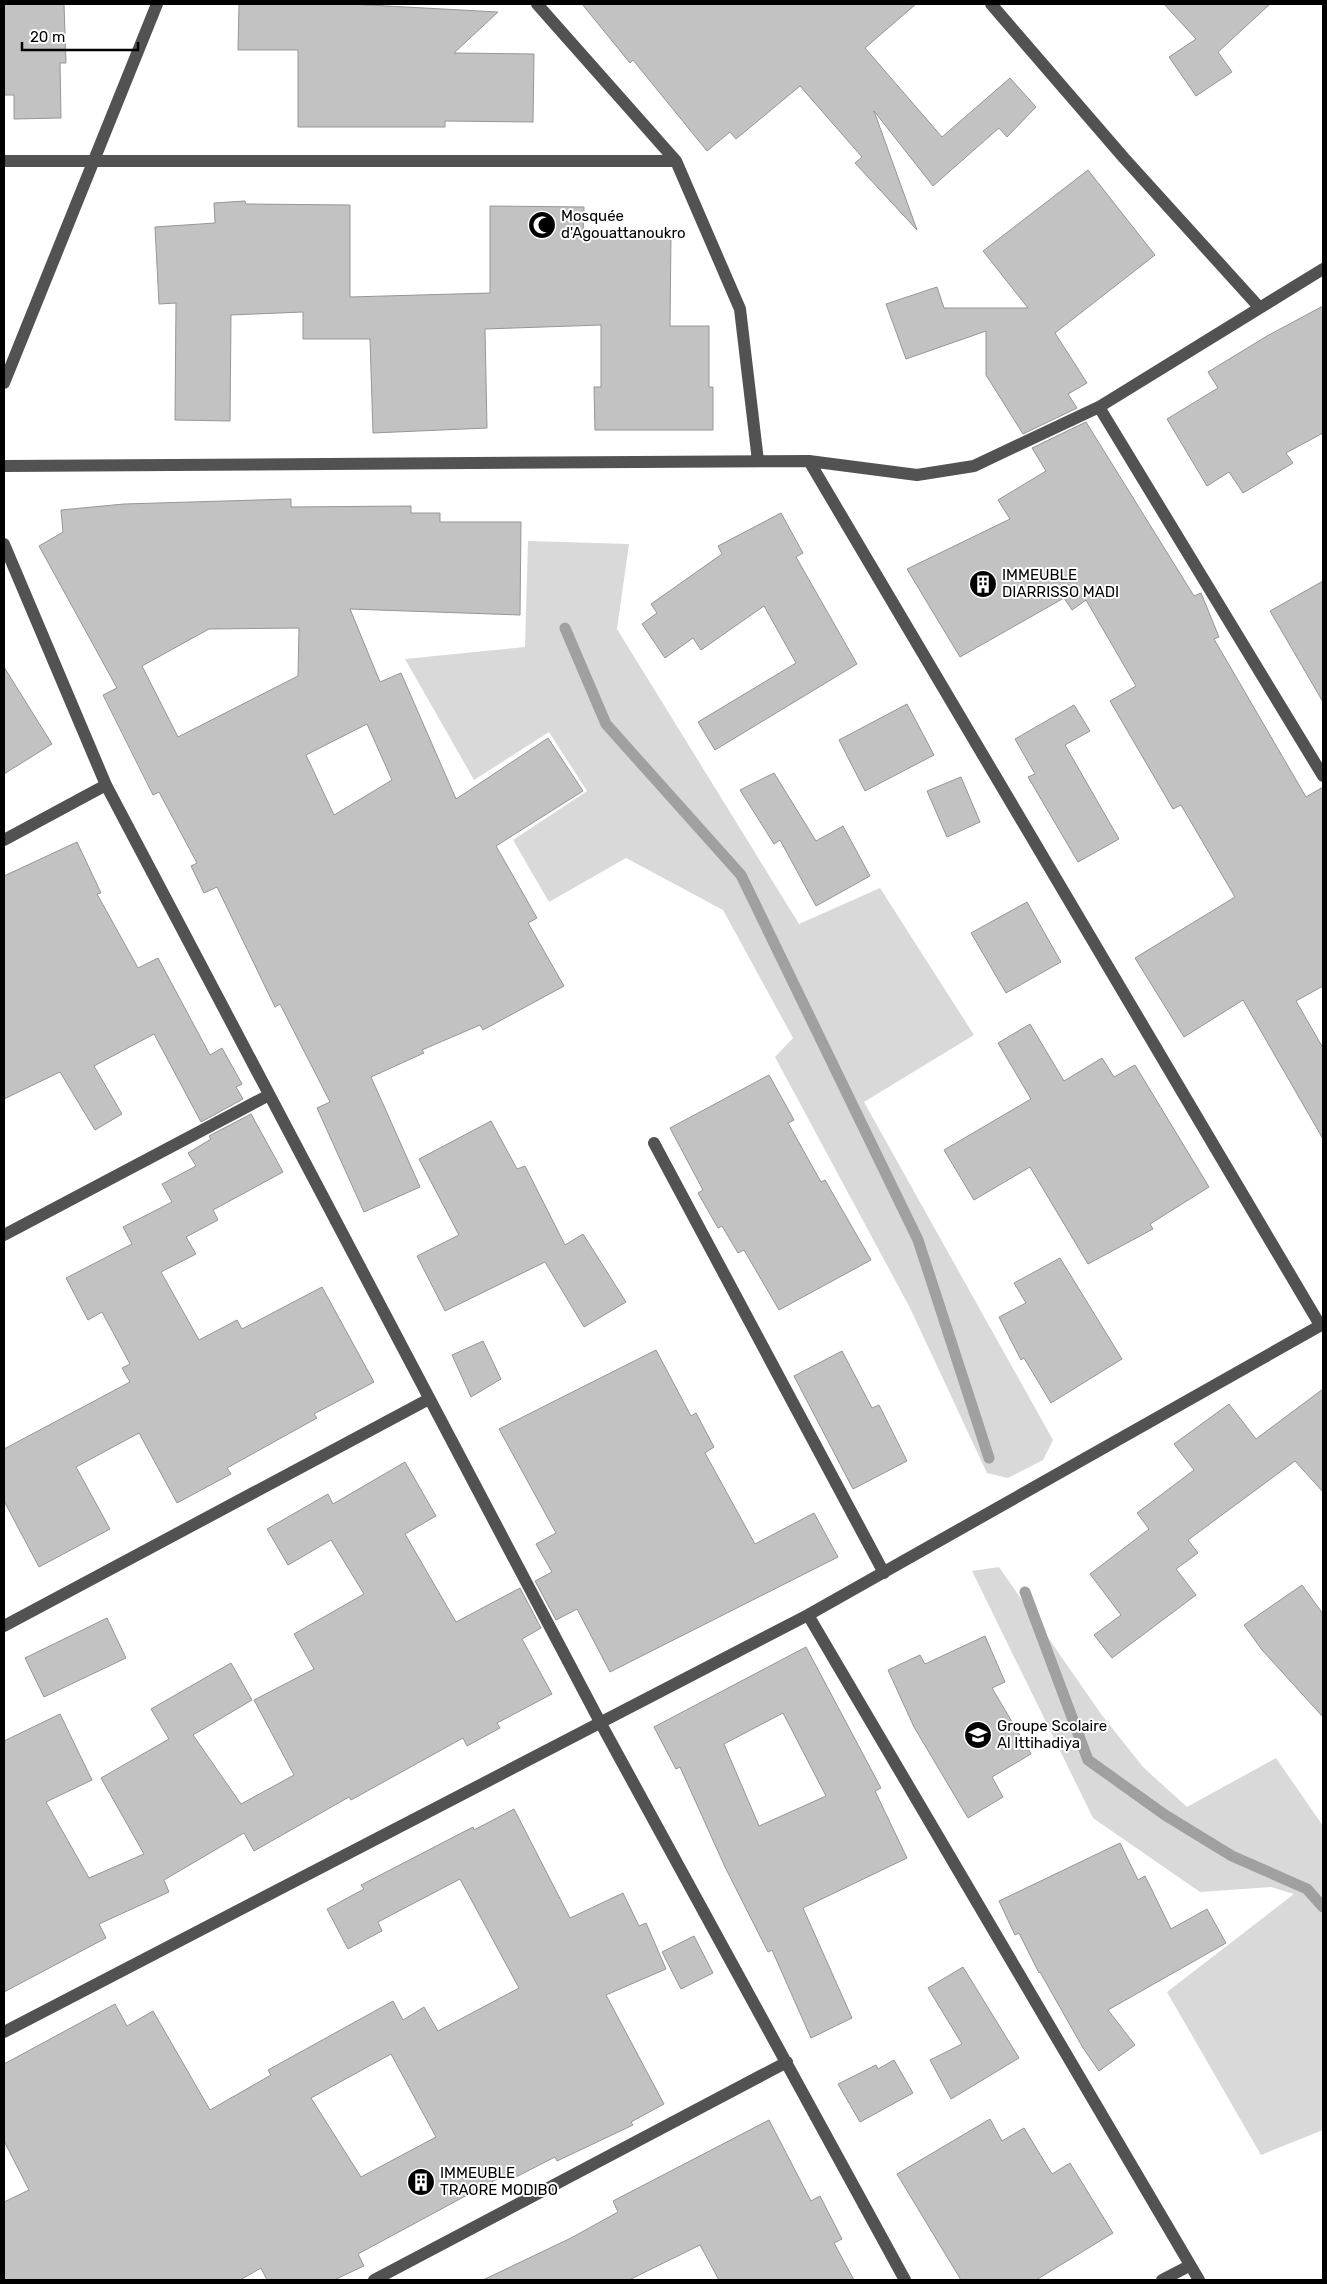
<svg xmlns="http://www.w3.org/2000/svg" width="1327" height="2284" viewBox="0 0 1327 2284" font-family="Rubik,sans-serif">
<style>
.green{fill:#d9d9d9}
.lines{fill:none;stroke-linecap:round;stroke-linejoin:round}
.stream{stroke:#a0a0a0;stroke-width:11}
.building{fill:#c2c2c2;stroke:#969696;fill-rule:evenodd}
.minor{stroke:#525252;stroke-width:12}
.labels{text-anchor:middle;stroke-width:4;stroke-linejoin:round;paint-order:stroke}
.poi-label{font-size:15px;fill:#000;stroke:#fff;text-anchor:start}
</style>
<rect width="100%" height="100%" fill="#fff"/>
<path class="green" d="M 528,541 L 629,544 L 617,629 L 799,924 L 880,888 L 974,1035 L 864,1102 L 1053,1440 L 1043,1460 L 1008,1478 L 987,1473 L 910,1308 L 775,1057 L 793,1038 L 723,910 L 626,858 L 549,902 L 513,840 L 587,791 L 549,732 L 474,780 L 405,659 L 525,647 Z
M 999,1567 L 1101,1714 L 1143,1767 L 1187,1807 L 1276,1758 L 1323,1826 L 1323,2130 L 1261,2155 L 1167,1992 L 1294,1894 L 1271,1887 L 1200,1892 L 1093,1818 L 972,1571 Z"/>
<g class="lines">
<path class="stream" d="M 565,628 L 606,724 L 741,875 L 918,1240 L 989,1458
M 1025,1592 L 1088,1760 L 1165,1815 L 1232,1856 L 1307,1889 L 1323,1907"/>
</g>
<path class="building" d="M 4,4 L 64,4 L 66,63 L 60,63 L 61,118 L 14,119 L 14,95 L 4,95 Z
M 239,4 L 350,4 L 498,12 L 454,53 L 534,54 L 533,122 L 445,121 L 445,127 L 298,127 L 298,50 L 238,50 Z
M 582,4 L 916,4 L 865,48 L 942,137 L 1010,78 L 1036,107 L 1007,137 L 999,128 L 933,186 L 874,111 L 917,230 L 855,163 L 862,157 L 800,86 L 736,139 L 730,132 L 707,151 L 633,60 L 630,63 Z
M 1164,4 L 1270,4 L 1218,52 L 1232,72 L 1196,96 L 1169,57 L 1196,39 Z
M 1088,170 L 1155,255 L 1055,333 L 1087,383 L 1068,394 L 1077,408 L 1023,434 L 986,375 L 986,331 L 906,359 L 886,304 L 937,287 L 944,308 L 1028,308 L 983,251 Z
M 245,201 L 246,204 L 350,205 L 350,297 L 490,293 L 490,206 L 584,207 L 583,234 L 671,235 L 670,326 L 709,326 L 709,387 L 713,387 L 713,430 L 595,430 L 594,387 L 601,387 L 601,325 L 485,329 L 487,428 L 373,433 L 370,339 L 303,339 L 303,312 L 231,315 L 230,421 L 175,420 L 176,303 L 159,304 L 155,227 L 215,223 L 214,203 Z
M 1323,306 L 1323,433 L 1286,453 L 1293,463 L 1243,493 L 1229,472 L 1207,486 L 1167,419 L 1218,388 L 1208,372 L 1267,336 Z
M 1086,422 L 1194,596 L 1201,593 L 1219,637 L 1214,639 L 1306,797 L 1323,787 L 1323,986 L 1296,1001 L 1323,1048 L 1323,1139 L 1243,1000 L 1184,1037 L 1135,958 L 1235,897 L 1181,805 L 1173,809 L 1110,701 L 1136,686 L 1086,600 L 1072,610 L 1064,598 L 960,657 L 907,569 L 1010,519 L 998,500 L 1046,471 L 1032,448 Z
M 291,499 L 291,507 L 411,506 L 411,513 L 440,513 L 440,522 L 521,522 L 520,615 L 350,609 L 380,682 L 401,673 L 456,799 L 548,738 L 583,791 L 496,846 L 537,918 L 528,923 L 564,986 L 483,1030 L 480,1025 L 422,1050 L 424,1053 L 371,1077 L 420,1187 L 364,1212 L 317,1108 L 330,1102 L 280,1004 L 275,1007 L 217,887 L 204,893 L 191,866 L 197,863 L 159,792 L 153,795 L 103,695 L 117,688 L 39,546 L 63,532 L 61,510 L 124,504 ZM 299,628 L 298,676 L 178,737 L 142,666 L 209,629 ZM 367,724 L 392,780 L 334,815 L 306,755 Z
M 781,513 L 803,553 L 796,557 L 857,664 L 715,750 L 698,722 L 796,663 L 764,606 L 701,650 L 693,638 L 665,658 L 642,624 L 657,613 L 651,604 L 722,554 L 718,546 Z
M 1323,581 L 1323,702 L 1270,611 Z
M 4,667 L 52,744 L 4,774 Z
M 907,704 L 934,755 L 865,791 L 839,740 Z
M 1074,705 L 1090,731 L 1065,745 L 1119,839 L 1078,862 L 1028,777 L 1035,774 L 1015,739 Z
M 774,773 L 816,841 L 843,826 L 870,876 L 816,906 L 780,840 L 774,844 L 740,790 Z
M 961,777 L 980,822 L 947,837 L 927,791 Z
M 77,842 L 101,893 L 97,894 L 138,968 L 158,958 L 210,1055 L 222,1048 L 242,1084 L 236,1087 L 243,1099 L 201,1122 L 154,1034 L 94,1066 L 122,1114 L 95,1130 L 60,1072 L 4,1099 L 4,876 Z
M 1027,902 L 1061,962 L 1006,993 L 971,933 Z
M 1030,1024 L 1064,1081 L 1102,1058 L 1114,1077 L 1135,1065 L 1209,1187 L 1150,1224 L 1153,1229 L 1088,1264 L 1030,1167 L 974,1200 L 944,1150 L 1031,1099 L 998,1043 Z
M 769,1075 L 794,1120 L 788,1123 L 821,1182 L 825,1180 L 871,1260 L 779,1310 L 744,1250 L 738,1253 L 722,1226 L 718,1228 L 698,1193 L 703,1190 L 670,1128 Z
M 251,1114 L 283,1172 L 213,1210 L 218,1220 L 186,1237 L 196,1254 L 161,1272 L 199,1340 L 237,1320 L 242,1329 L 322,1287 L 374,1382 L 314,1414 L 317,1418 L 227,1468 L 231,1474 L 177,1503 L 139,1433 L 76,1467 L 110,1529 L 39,1567 L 4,1501 L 4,1449 L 130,1382 L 122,1368 L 130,1364 L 102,1312 L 88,1320 L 66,1278 L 132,1244 L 123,1227 L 172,1202 L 162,1184 L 196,1166 L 188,1153 L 211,1139 L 209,1136 Z
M 491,1121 L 517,1169 L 525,1166 L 565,1245 L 583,1234 L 626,1302 L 584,1327 L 545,1262 L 445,1311 L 417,1256 L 459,1235 L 419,1159 Z
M 1060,1258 L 1122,1359 L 1051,1403 L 1024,1358 L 1021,1360 L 999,1317 L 1026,1303 L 1014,1283 Z
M 483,1341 L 501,1379 L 471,1397 L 452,1355 Z
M 656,1350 L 691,1416 L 696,1413 L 714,1447 L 705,1453 L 755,1544 L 814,1513 L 838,1557 L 610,1672 L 577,1609 L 556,1620 L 535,1581 L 552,1572 L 536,1544 L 556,1533 L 499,1429 Z
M 842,1351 L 872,1408 L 879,1405 L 907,1461 L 853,1489 L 794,1376 Z
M 1323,1389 L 1323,1492 L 1295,1461 L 1188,1540 L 1198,1553 L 1176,1569 L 1196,1595 L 1112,1658 L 1094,1635 L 1121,1615 L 1090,1574 L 1149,1529 L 1137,1513 L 1194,1470 L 1174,1444 L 1229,1404 L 1256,1439 Z
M 405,1462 L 436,1516 L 405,1534 L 456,1622 L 520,1588 L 541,1628 L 522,1639 L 552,1694 L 497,1723 L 500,1728 L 467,1746 L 463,1738 L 351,1800 L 349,1797 L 254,1851 L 244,1833 L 164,1880 L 169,1892 L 99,1924 L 106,1938 L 4,1992 L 4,1741 L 60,1714 L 92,1780 L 46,1802 L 89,1878 L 144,1854 L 101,1778 L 169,1739 L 151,1709 L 231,1663 L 252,1700 L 193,1735 L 241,1804 L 294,1775 L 254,1700 L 314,1669 L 294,1634 L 364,1594 L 331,1540 L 288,1565 L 267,1529 L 328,1494 L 333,1504 Z
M 1302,1585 L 1323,1614 L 1323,1717 L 1262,1650 L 1244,1625 Z
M 107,1618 L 126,1658 L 44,1697 L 25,1658 Z
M 985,1636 L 1005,1682 L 992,1688 L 1031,1754 L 992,1777 L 1003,1797 L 968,1818 L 914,1727 L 888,1670 L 920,1655 L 925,1664 Z
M 806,1647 L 881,1788 L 875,1791 L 907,1858 L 803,1908 L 852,2018 L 811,2038 L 772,1950 L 768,1952 L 725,1867 L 680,1767 L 676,1769 L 654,1727 ZM 783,1713 L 826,1796 L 759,1826 L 724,1744 Z
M 514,1809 L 570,1918 L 623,1893 L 639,1926 L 646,1923 L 666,1969 L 606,1995 L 664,2104 L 631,2122 L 633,2125 L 557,2161 L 555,2157 L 512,2179 L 508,2173 L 358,2254 L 364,2266 L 334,2280 L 267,2280 L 261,2268 L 240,2280 L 4,2280 L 4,2202 L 29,2190 L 4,2141 L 4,2064 L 115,2004 L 127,2026 L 153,2011 L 210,2110 L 271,2075 L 268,2070 L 393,2001 L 403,2020 L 424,2007 L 438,2031 L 519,1988 L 460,1879 L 378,1922 L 382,1931 L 348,1949 L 327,1909 L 364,1889 L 361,1885 L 473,1827 L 474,1830 ZM 391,2054 L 436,2137 L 361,2177 L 311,2098 Z
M 1120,1843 L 1138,1880 L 1145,1876 L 1171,1929 L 1207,1909 L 1226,1943 L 1108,2010 L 1135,2045 L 1099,2071 L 1083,2048 L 1040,1972 L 1039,1973 L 1019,1933 L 1015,1935 L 999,1901 Z
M 694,1936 L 713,1973 L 681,1989 L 662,1952 Z
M 963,1967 L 1019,2058 L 951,2099 L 930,2060 L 962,2044 L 928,1988 Z
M 894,2060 L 913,2093 L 860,2122 L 838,2084 L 876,2065 L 878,2069 Z
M 990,2119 L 1002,2141 L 1024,2128 L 1052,2174 L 1070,2163 L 1113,2233 L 1036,2280 L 961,2280 L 897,2174 Z
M 769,2120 L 811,2201 L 820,2196 L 842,2239 L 834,2243 L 854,2280 L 719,2280 L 700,2245 L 629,2280 L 483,2280 L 571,2238 L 618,2212 L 613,2201 Z"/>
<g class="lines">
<path class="minor" d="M 537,4 L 676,161 L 740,309 L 758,461
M 991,4 L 1124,158 L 1259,307
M 4,161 L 676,161
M 4,383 L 157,4
M 1099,407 L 1323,776
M 809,461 L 1320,1325
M 4,466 L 809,461 L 917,475 L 974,466 L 1099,407 L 1323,269
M 4,544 L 106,785 L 600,1722 L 905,2280
M 4,840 L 106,785
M 654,1143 L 884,1573
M 4,1235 L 269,1095
M 808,1615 L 1199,2280
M 4,1626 L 429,1399
M 4,2032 L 808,1615 L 1323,1324
M 374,2280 L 787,2062
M 1162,2280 L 1189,2266"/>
</g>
<defs>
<g id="mosque-disc" transform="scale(1.4375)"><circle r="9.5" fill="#000" stroke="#fff"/><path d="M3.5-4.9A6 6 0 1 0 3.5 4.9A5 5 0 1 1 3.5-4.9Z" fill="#fff"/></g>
<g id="building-disc" transform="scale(1.4375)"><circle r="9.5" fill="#000" stroke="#fff"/><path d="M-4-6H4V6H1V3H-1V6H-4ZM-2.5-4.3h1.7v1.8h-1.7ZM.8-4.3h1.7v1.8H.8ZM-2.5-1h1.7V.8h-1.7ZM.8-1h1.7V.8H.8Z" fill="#fff"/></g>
<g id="school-disc" transform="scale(1.4375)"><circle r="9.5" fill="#000" stroke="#fff"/><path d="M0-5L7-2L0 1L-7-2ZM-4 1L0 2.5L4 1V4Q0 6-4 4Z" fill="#fff"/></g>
</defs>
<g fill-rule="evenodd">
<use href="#mosque-disc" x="542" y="225"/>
<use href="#building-disc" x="983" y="584"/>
<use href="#school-disc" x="978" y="1735"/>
<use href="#building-disc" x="421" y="2182"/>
</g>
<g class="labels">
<g class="poi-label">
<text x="561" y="221">Mosquée<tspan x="561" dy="17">d'Agouattanoukro</tspan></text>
<text x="1002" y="580">IMMEUBLE<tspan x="1002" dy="17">DIARRISSO MADI</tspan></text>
<text x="997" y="1731">Groupe Scolaire<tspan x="997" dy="17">Al Ittihadiya</tspan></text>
<text x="440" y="2178">IMMEUBLE<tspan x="440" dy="17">TRAORE MODIBO</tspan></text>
</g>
</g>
<rect width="1327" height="2284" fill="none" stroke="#000000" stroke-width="10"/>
<path d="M22 42v8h116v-8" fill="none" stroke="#000000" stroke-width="2.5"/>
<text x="30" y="42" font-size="15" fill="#000000" stroke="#ffffff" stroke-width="4" paint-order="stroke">20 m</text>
</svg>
